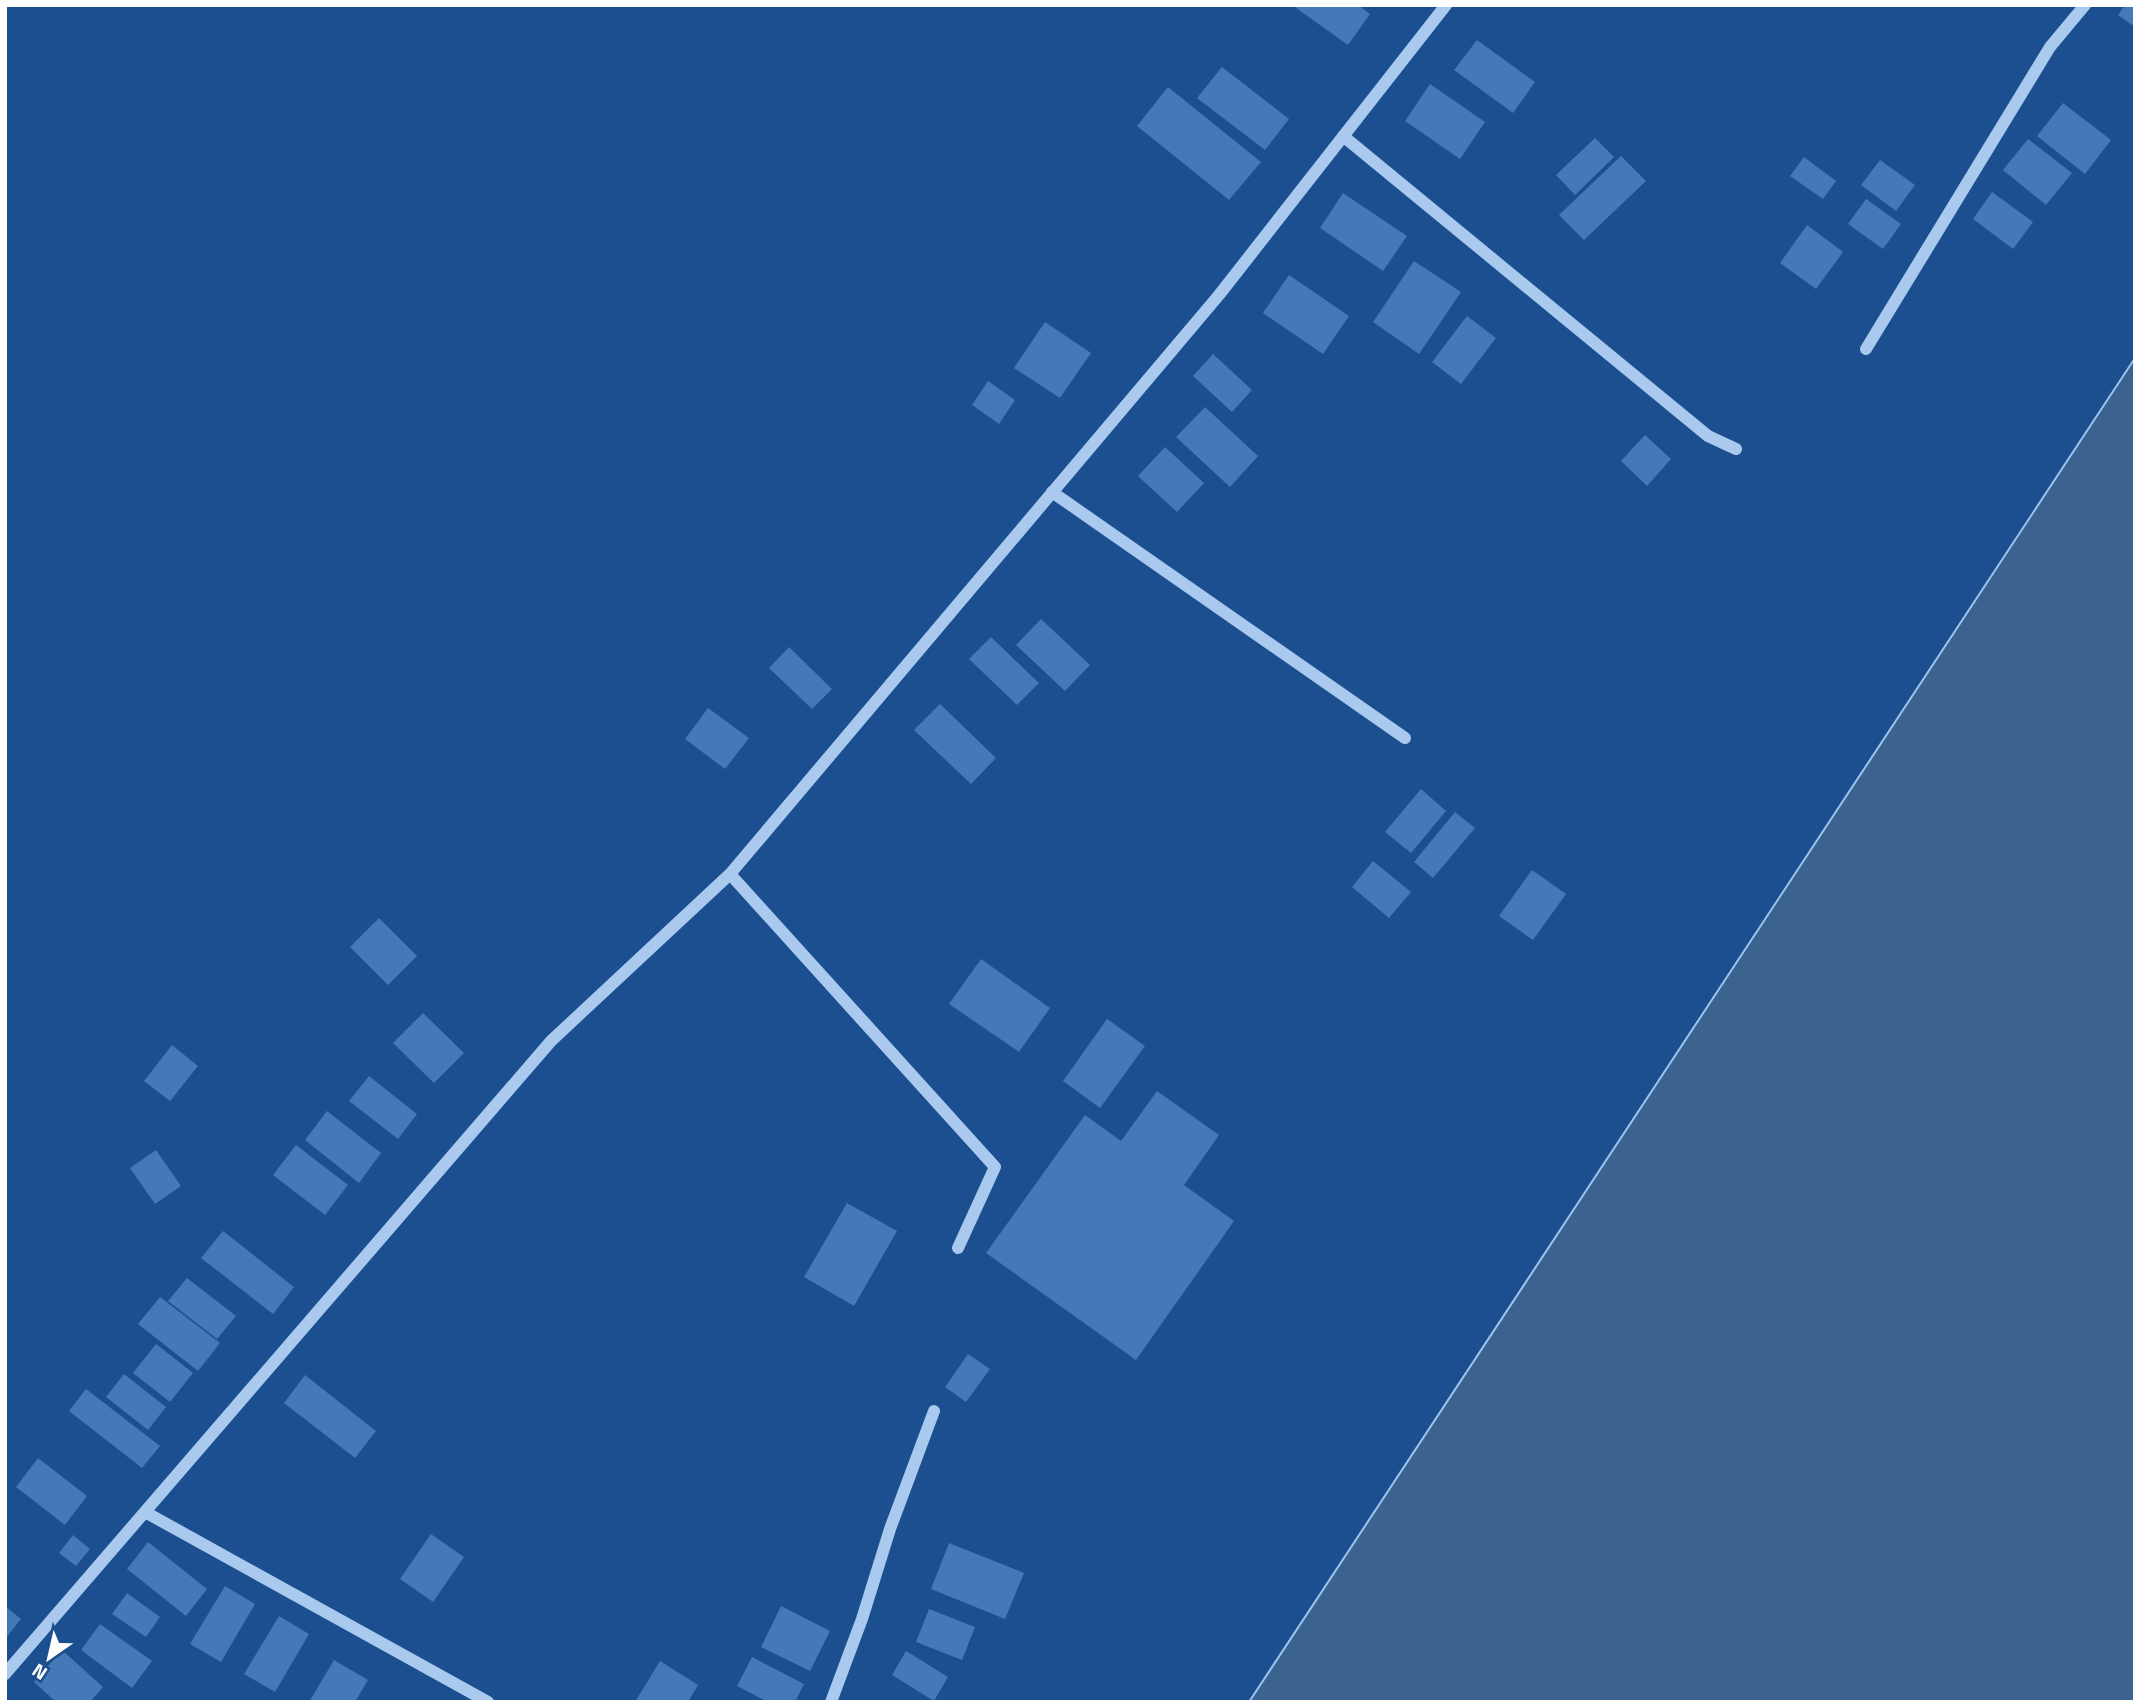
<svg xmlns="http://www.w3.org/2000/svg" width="2140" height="1707" viewBox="0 0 2140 1707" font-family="'Titillium Web',sans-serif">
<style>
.water{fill:#3c6290;stroke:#9cc4f0;stroke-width:2}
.building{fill:#4478b7}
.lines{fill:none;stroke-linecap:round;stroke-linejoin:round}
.minor{stroke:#a9c9ee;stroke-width:12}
</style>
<rect width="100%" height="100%" fill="#1b4f8f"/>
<path class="water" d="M 2135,358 L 2135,1702 L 1249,1702 Z"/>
<path class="building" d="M 1292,5 L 1358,5 L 1370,14 L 1348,45 Z
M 2125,5 L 2135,5 L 2135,27 L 2118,15 Z
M 1477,40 L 1535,82 L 1513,113 L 1454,70 Z
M 1222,67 L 1289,119 L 1265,150 L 1197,98 Z
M 1430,84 L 1485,122 L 1460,159 L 1405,121 Z
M 1168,87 L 1261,162 L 1229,200 L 1137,126 Z
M 2063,103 L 2111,140 L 2085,174 L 2037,136 Z
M 1595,138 L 1614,157 L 1575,195 L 1556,175 Z
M 2028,139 L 2072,173 L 2046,205 L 2003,170 Z
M 1621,156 L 1646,181 L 1584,240 L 1559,215 Z
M 1804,157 L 1836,181 L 1823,199 L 1790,176 Z
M 1880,160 L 1915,185 L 1896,211 L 1861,185 Z
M 1992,192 L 2033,222 L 2013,249 L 1973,219 Z
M 1343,193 L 1407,236 L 1383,271 L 1320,228 Z
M 1866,199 L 1901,224 L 1883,249 L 1848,224 Z
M 1807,225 L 1843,252 L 1816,289 L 1780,263 Z
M 1414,261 L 1461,292 L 1419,354 L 1373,322 Z
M 1289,275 L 1349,316 L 1323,354 L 1263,313 Z
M 1467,316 L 1496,338 L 1461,384 L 1432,362 Z
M 1045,322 L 1091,353 L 1060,398 L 1014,368 Z
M 1213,354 L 1252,390 L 1232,412 L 1193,376 Z
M 988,381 L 1015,400 L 999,424 L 972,405 Z
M 1205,407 L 1258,456 L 1230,487 L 1176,437 Z
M 1645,435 L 1671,459 L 1647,486 L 1621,461 Z
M 1165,447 L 1204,483 L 1177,512 L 1138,476 Z
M 1041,619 L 1090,665 L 1065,691 L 1016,645 Z
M 991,637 L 1039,683 L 1017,705 L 969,659 Z
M 789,647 L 832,689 L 812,709 L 769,668 Z
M 940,704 L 996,758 L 971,784 L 914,730 Z
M 708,708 L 749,738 L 725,769 L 685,739 Z
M 1421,789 L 1446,811 L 1411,853 L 1385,832 Z
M 1455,812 L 1475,828 L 1433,878 L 1414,862 Z
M 1373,861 L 1411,892 L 1389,918 L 1352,887 Z
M 1532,870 L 1566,894 L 1533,940 L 1499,916 Z
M 379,918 L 417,956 L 388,985 L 350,947 Z
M 981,959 L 1050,1008 L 1019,1052 L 949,1004 Z
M 423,1013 L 464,1053 L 434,1083 L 393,1043 Z
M 1107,1019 L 1145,1046 L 1100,1108 L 1063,1081 Z
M 172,1045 L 198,1066 L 170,1101 L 144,1081 Z
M 369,1076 L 417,1114 L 398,1139 L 349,1101 Z
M 1157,1091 L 1219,1135 L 1184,1185 L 1234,1221 L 1136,1360 L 986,1253 L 1085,1115 L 1121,1141 Z
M 327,1111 L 381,1153 L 359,1183 L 305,1140 Z
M 296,1145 L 348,1185 L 325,1215 L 273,1175 Z
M 156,1150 L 181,1186 L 155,1204 L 130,1168 Z
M 847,1203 L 897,1231 L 854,1306 L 804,1277 Z
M 223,1231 L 294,1287 L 273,1314 L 201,1258 Z
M 187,1278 L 236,1316 L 217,1339 L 168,1301 Z
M 160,1297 L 220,1343 L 198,1371 L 138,1324 Z
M 156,1344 L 193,1373 L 170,1402 L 133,1373 Z
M 968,1354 L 990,1369 L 966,1402 L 945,1387 Z
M 124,1374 L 166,1407 L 148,1430 L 106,1397 Z
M 305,1375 L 376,1431 L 355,1458 L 284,1403 Z
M 86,1389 L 160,1446 L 142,1468 L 69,1411 Z
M 38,1458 L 87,1496 L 65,1525 L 16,1487 Z
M 431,1534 L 464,1557 L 433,1602 L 400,1579 Z
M 73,1535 L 90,1549 L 76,1566 L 59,1553 Z
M 148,1542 L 207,1589 L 186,1616 L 127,1569 Z
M 949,1543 L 1024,1573 L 1005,1619 L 931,1589 Z
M 225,1586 L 255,1604 L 221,1662 L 190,1644 Z
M 127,1593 L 160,1617 L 146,1637 L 112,1614 Z
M 5,1606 L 21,1619 L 5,1639 Z
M 781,1606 L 830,1631 L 810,1671 L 761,1647 Z
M 929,1609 L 975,1627 L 962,1660 L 916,1642 Z
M 279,1616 L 309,1634 L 275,1692 L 244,1674 Z
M 100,1624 L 152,1661 L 132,1688 L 81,1650 Z
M 62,1650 L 103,1687 L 90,1702 L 56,1702 L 34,1682 Z
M 906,1651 L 948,1677 L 934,1701 L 892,1675 Z
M 752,1657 L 804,1684 L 795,1702 L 768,1702 L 737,1686 Z
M 334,1660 L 368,1680 L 355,1702 L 309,1702 Z
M 660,1661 L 698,1685 L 688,1702 L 635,1702 Z"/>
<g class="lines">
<path class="minor" d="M 1343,136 L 1708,436 L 1736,449
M 1866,349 L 2050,47 L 2085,5
M 1052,492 L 1405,738
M 730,874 L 995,1167 L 958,1248
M 145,1512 L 488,1702
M 5,1674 L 551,1041 L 730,874 L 1219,295 L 1446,5
M 831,1702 L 862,1619 L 890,1529 L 934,1411"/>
</g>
<rect width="2140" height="1707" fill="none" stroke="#ffffff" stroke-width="14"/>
<g transform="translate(49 1658) rotate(214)" stroke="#1b4f8f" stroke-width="5" paint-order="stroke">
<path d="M0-5L12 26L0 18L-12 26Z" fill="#ffffff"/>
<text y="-10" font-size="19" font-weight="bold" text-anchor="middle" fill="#ffffff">N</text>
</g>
</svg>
